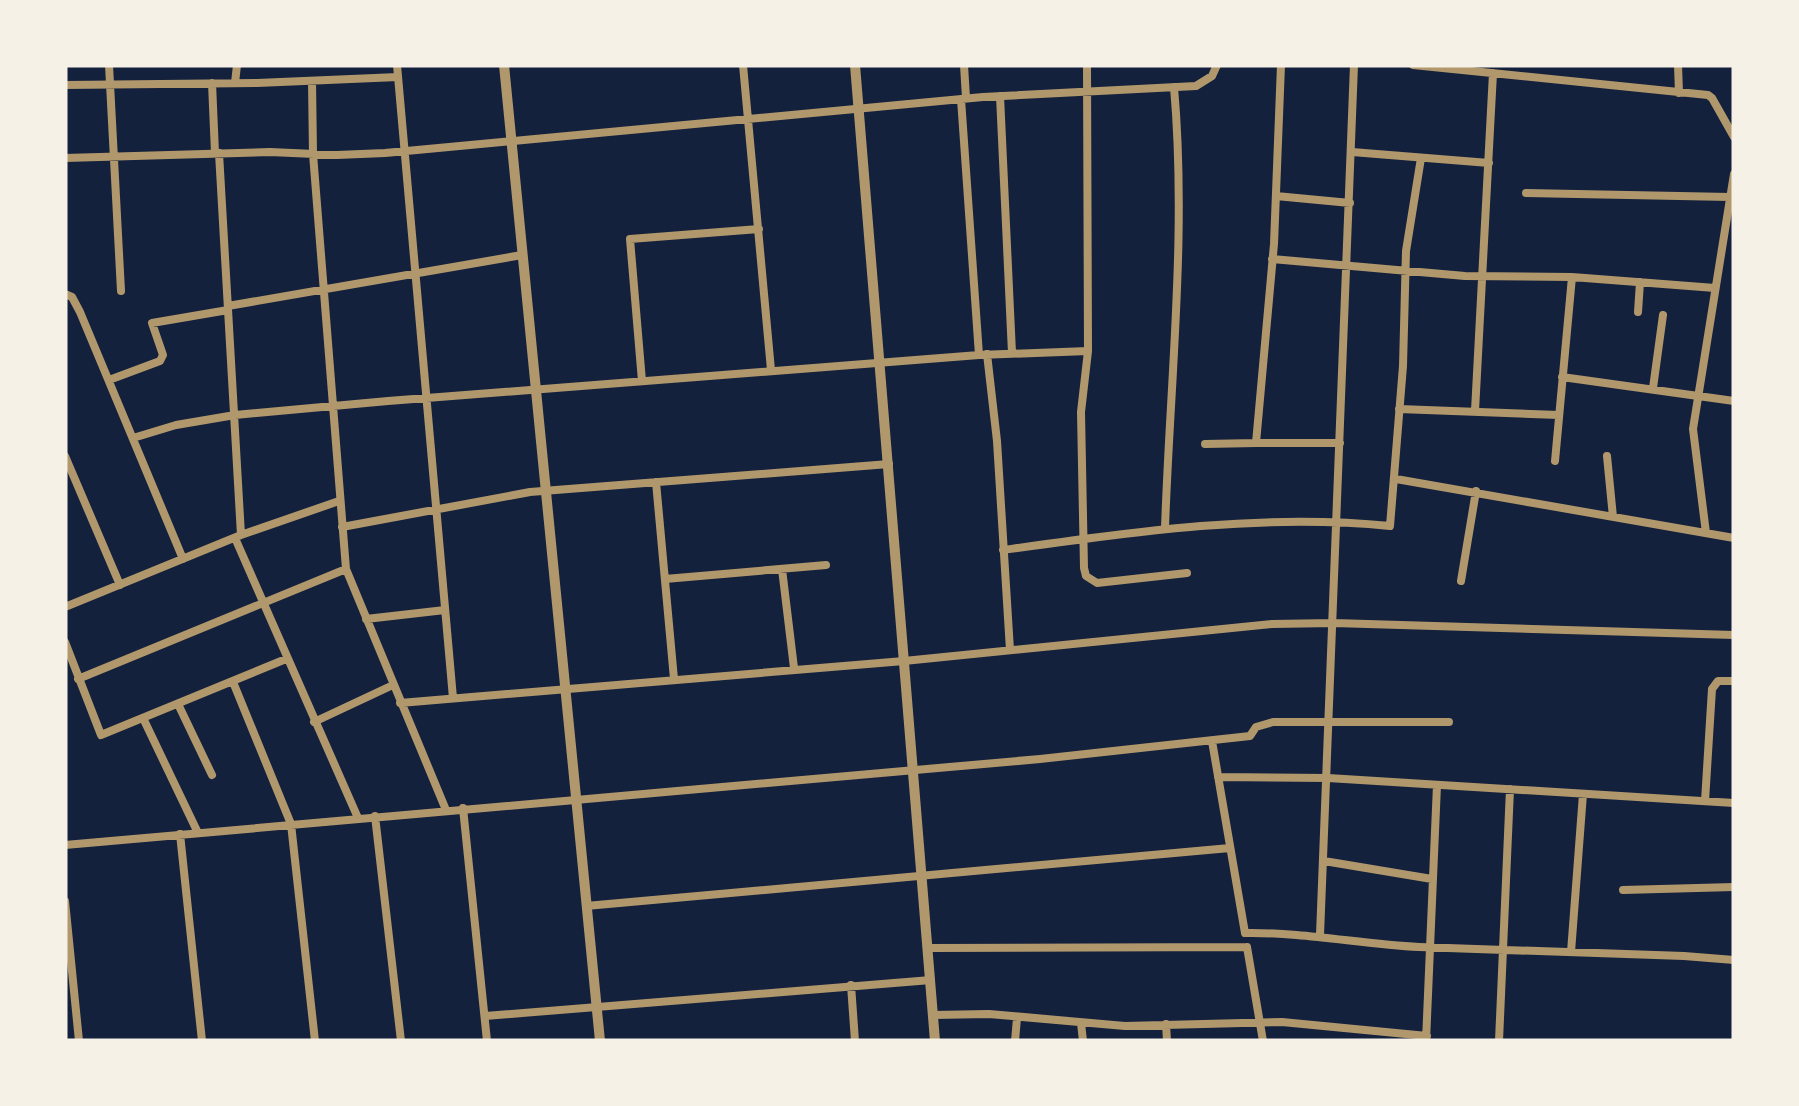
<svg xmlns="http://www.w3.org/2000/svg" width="1799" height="1106" viewBox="0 0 1799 1106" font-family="Cabin,sans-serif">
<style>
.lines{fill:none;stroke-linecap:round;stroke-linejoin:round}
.minor{stroke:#b1986c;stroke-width:8}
.tertiary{stroke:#b1986c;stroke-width:10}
</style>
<rect width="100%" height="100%" fill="#14213d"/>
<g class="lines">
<path class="minor" d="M 109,65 L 121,291
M 397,65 L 453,698
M 743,65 L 771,370
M 964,65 L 966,98
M 1087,65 L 1088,351 L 1081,412 L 1084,568 L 1086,576 L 1097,583 L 1187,573
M 1281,65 L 1274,244 L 1256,443 L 1340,443
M 1413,65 L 1708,95 L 1712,98 L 1734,137
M 1678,65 L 1679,93
M 312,81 L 313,154 L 346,569 L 446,810
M 212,83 L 215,153
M 235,83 L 237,65
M 65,85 L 257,83 L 398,77
M 1000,96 L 1012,353
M 961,99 L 979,355
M 1352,152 L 1489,163
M 65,158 L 270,152 L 337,155 L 385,153 L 983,97 L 1196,86 L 1212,76 L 1217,65
M 1526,193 L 1730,197
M 1276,196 L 1350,203
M 1272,259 L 1465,276 L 1572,277 L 1715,288
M 65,294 L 72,297 L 80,312 L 183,559
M 228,306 L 522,255
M 1638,312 L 1640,282
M 987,354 L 997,441 L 1010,650
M 1562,377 L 1734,401
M 109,380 L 160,361 L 163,355 L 152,323 L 228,310
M 642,381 L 630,239 L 759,229
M 1653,388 L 1663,315
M 1399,409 L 1559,415
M 1475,411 L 1493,73
M 133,438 L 176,425 L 235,415 L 388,401 L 979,355 L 1088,351
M 1205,444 L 1256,443
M 65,456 L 120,585
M 1607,456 L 1613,517
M 1555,461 L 1572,277
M 1396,479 L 1734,538
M 656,482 L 674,679
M 342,527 L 530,492 L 889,464
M 1165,528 C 1170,381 1187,235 1174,87
M 1706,533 L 1693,429 L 1734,174
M 241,535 L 339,501
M 235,538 L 358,818
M 1003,550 C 1131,532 1260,513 1390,526 L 1403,366 L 1406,251 L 1421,158
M 782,569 L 794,668
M 665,579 L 826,565
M 1461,581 L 1476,491
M 65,607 L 241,535 L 219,153
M 366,619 L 445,610
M 65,642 L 101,735 L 286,659
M 78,679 L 346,569
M 233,682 L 291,824 L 315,1041
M 400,703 L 904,661 L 1272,624 L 1334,623 L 1734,635
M 178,704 L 212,775
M 143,718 L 198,833
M 314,722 L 393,685
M 1212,741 L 1245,933
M 1218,777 L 1328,778 L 1734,803
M 1705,801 L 1712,689 L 1718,681 L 1734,681
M 463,808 L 487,1041
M 375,816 L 401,1041
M 180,834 L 202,1041
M 65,845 L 1040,759 L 1250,736 L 1256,727 L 1273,722 L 1449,722
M 1324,861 L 1432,879
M 1623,890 L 1734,887
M 65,901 L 79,1041
M 586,906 L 1230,848
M 1245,933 C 1304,932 1360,944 1419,947 L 1684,956 L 1734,960
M 1320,935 L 1354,65
M 1247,947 L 1263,1041
M 929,948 L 1247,947
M 1571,952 L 1583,794
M 851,985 L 855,1041
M 933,1015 L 989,1014 L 1125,1026 L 1282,1022 L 1427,1036
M 485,1016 L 931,980
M 1081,1023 L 1083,1041
M 1166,1024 L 1167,1041
M 1015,1041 L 1017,1018
M 1426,1041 L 1437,785
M 1499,1041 L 1510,789"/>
<path class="tertiary" d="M 504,65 L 600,1041
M 855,65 L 935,1041"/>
</g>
<rect width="1799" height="1106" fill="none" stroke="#f6f1e7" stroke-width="135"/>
</svg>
